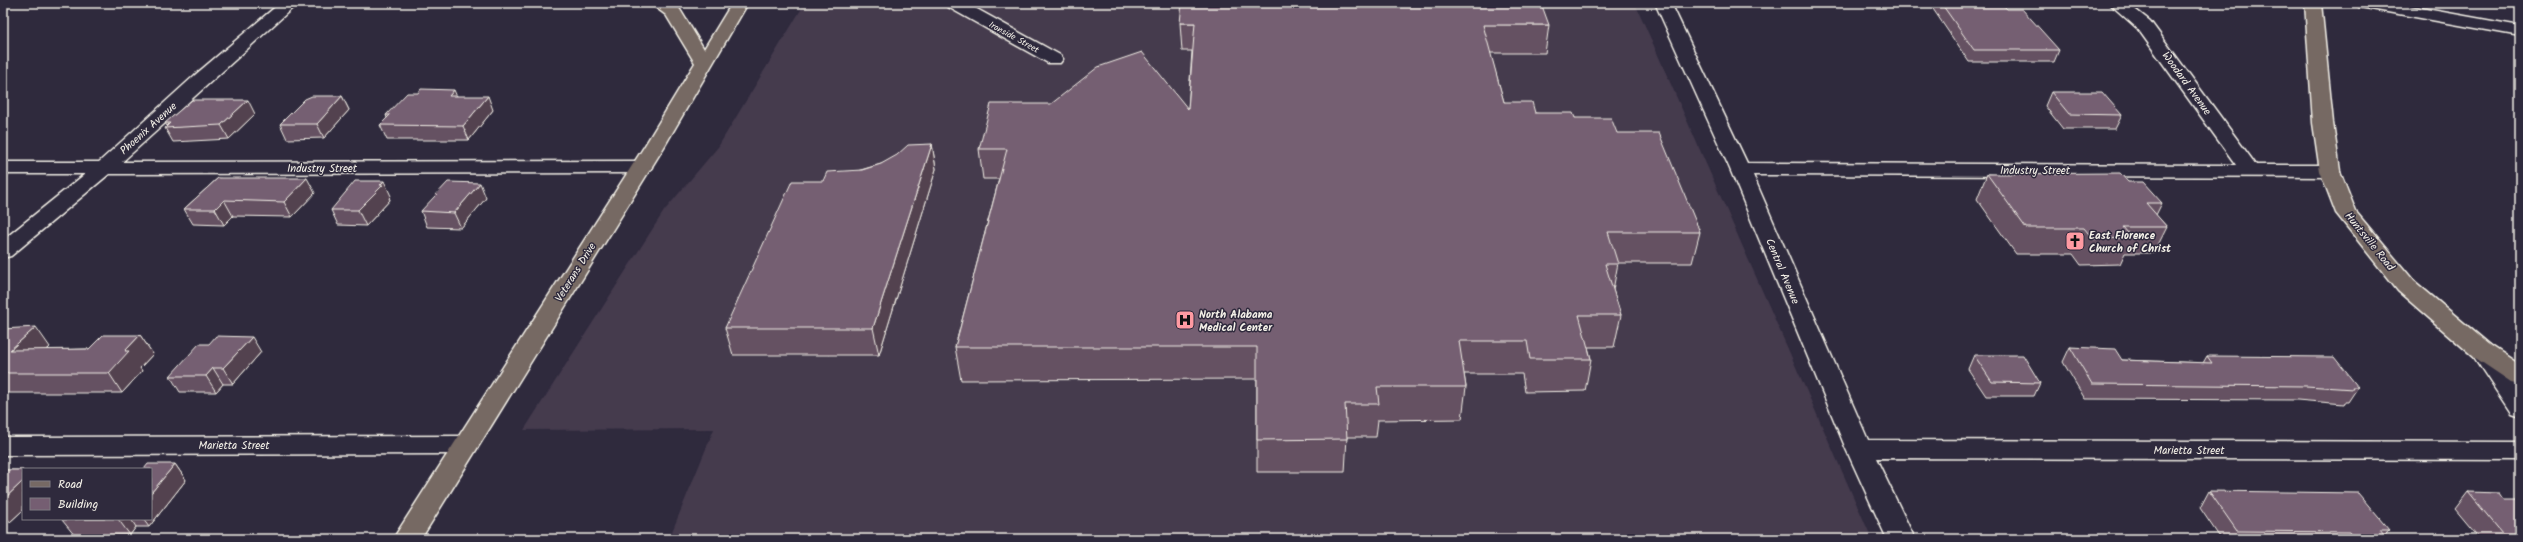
<svg xmlns="http://www.w3.org/2000/svg" width="2523" height="542" viewBox="0 0 2523 542" font-family="Kalam,sans-serif">
<style>
.built{fill:#443a4d}
.lines{fill:none;stroke-linecap:round;stroke-linejoin:round}
.minor-casing{stroke:#f4f1e8;stroke-width:3}
.major-casing{stroke:#f4f1e8;stroke-width:3}
.minor{fill:#2f2a3d;fill-rule:evenodd}
.major{fill:#766964;fill-rule:evenodd}
.wall{fill:#655162;stroke:#f4f1e8}
.shaded-wall{fill:#524250;stroke:#f4f1e8}
.building{fill:#755e72;stroke:#f4f1e8}
.labels{text-anchor:middle;stroke-width:3;stroke-linejoin:round;paint-order:stroke}
.far-street-label{font-size:9px;fill:#f4f1e8;stroke:#2f2a3d}
.street-label{font-size:11px;fill:#f4f1e8;stroke:#2f2a3d}
.poi-label{font-size:11px;font-weight:bold;fill:#f4f1e8;stroke:#2f2a3d;text-anchor:start}
</style>
<rect width="100%" height="100%" fill="#2f2a3d"/>
<filter id="ink" filterUnits="userSpaceOnUse"><feTurbulence type="fractalNoise" baseFrequency=".025" numOctaves="2"/><feDisplacementMap in="SourceGraphic" scale="8" xChannelSelector="R" yChannelSelector="G"/><feConvolveMatrix kernelMatrix="1 2 1 2 8 2 1 2 1" color-interpolation-filters="sRGB"/></filter>
<g filter="url(#ink)">
<path class="built" d="M 805,3 L 1635,3 L 1872,539 L 669,539 L 714,429 L 524,430 L 664,211 L 718,147 Z"/>
<g class="lines">
<g class="minor-casing">
<path id="minor" d="M 280,3 L 298,3 L 122,162 L 642,161 L 649,163 L 652,167 L 649,171 L 642,173 L 109,174 L 11,256 L 3,258 L 3,240 L 85,174 L 3,174 L 3,162 L 99,162 L 195,75 Z
M 946,3 L 966,3 L 1060,55 L 1063,59 L 1060,63 L 1048,63 L 948,7 Z
M 1655,3 L 1671,3 L 1747,163 L 2236,165 L 2138,29 L 2109,3 L 2127,3 L 2150,21 L 2256,165 L 2330,165 L 2337,167 L 2340,171 L 2337,175 L 2330,177 L 1753,175 L 1868,440 L 2520,442 L 2520,460 L 1876,458 L 1915,539 L 1887,539 L 1846,449 L 1730,169 Z
M 2357,3 L 2393,3 L 2520,26 L 2520,36 L 2365,8 L 2359,7 Z
M 2482,343 L 2490,345 L 2520,388 L 2520,416 L 2511,413 L 2470,351 L 2474,345 Z
M 465,436 L 474,439 L 478,445 L 474,451 L 465,454 L 3,455 L 3,437 Z"/>
</g>
<g class="major-casing">
<path id="major" d="M 650,3 L 670,3 L 679,8 L 704,49 L 732,3 L 748,3 L 664,147 L 421,539 L 393,539 L 644,147 L 695,63 L 666,15 Z
M 2305,3 L 2321,3 L 2333,123 L 2340,171 L 2356,212 L 2414,281 L 2490,345 L 2520,365 L 2520,384 L 2511,382 L 2474,357 L 2398,291 L 2336,213 L 2320,171 L 2313,123 Z"/>
</g>
<use href="#minor" class="minor"/>
<use href="#major" class="major"/>
</g>
<path class="wall" d="M 1929,3 L 2001,3 L 2007,9 L 2059,50 L 2054,62 L 1969,62 Z
M 1180,23 L 1549,25 L 1545,53 L 1490,53 L 1504,102 L 1535,113 L 1575,118 L 1617,133 L 1700,232 L 1692,263 L 1618,263 L 1613,290 L 1621,315 L 1614,347 L 1588,347 L 1591,359 L 1585,391 L 1525,392 L 1522,374 L 1464,374 L 1466,387 L 1462,419 L 1378,420 L 1376,437 L 1347,437 L 1345,472 L 1257,472 L 1257,379 L 961,380 L 955,347 L 999,179 L 983,179 L 979,149 L 1051,104 L 1188,109 L 1192,51 L 1182,51 Z
M 2051,92 L 2122,115 L 2115,129 L 2063,129 L 2045,106 Z
M 342,96 L 349,110 L 324,138 L 287,139 L 280,124 Z
M 457,96 L 493,110 L 469,140 L 387,140 L 380,125 L 387,118 L 386,115 Z
M 255,114 L 229,139 L 173,142 L 165,128 L 167,126 L 165,123 Z
M 932,144 L 936,169 L 879,355 L 733,355 L 725,328 L 823,181 L 881,164 Z
M 1987,174 L 2128,182 L 2162,203 L 2156,215 L 2167,227 L 2154,253 L 2125,253 L 2120,264 L 2081,265 L 2073,254 L 2016,254 L 1977,199 Z
M 218,178 L 315,193 L 292,217 L 233,216 L 224,225 L 193,224 L 184,209 Z
M 391,196 L 389,198 L 390,200 L 366,226 L 338,225 L 331,210 Z
M 486,198 L 461,228 L 427,227 L 421,211 Z
M 3,329 L 50,347 L 47,350 L 89,349 L 140,335 L 153,354 L 140,368 L 142,371 L 122,393 L 3,393 Z
M 2070,347 L 2122,360 L 2203,363 L 2207,356 L 2358,387 L 2348,402 L 2345,402 L 2344,404 L 2297,400 L 2085,399 L 2063,362 Z
M 261,352 L 233,384 L 223,384 L 216,392 L 180,392 L 170,376 Z
M 1974,355 L 2040,383 L 2034,396 L 1986,396 L 1968,369 Z
M 175,464 L 186,480 L 149,527 L 136,527 L 130,535 L 75,536 L 62,520 L 63,519 L 151,519 Z
M 3,470 L 23,470 L 23,510 L 10,522 L 3,522 Z
M 2209,491 L 2389,530 L 2385,536 L 2387,539 L 2221,539 L 2200,508 Z
M 2468,492 L 2503,499 L 2520,539 L 2480,539 L 2455,509 Z"/>
<path class="shaded-wall" d="M 454,90 L 460,104 L 449,96 Z
M 342,96 L 349,110 L 324,138 L 317,124 Z
M 488,96 L 493,110 L 469,140 L 463,126 Z
M 248,100 L 255,114 L 229,139 L 221,125 Z
M 932,144 L 936,169 L 879,355 L 873,328 Z
M 307,178 L 315,193 L 292,217 L 284,202 Z
M 384,181 L 391,196 L 389,198 L 390,200 L 366,226 L 358,210 Z
M 480,183 L 486,198 L 461,228 L 454,213 Z
M 224,200 L 233,216 L 224,225 L 215,209 Z
M 36,327 L 50,347 L 25,369 L 10,350 Z
M 140,335 L 153,354 L 140,368 L 142,371 L 122,393 L 109,373 L 125,351 Z
M 252,337 L 261,352 L 233,384 L 223,368 Z
M 213,368 L 223,384 L 216,392 L 206,376 Z
M 175,464 L 186,480 L 149,527 L 143,519 L 151,519 L 151,493 Z
M 23,481 L 23,510 L 10,522 L 3,513 L 3,500 Z
M 118,519 L 131,519 L 136,527 L 130,535 Z"/>
<path class="building" d="M 1182,3 L 1541,3 L 1549,25 L 1483,25 L 1504,102 L 1532,102 L 1535,113 L 1573,113 L 1575,118 L 1611,118 L 1617,133 L 1659,133 L 1700,232 L 1608,232 L 1618,264 L 1605,264 L 1621,315 L 1579,315 L 1591,359 L 1530,359 L 1527,341 L 1459,341 L 1466,387 L 1377,387 L 1379,404 L 1345,404 L 1347,439 L 1257,440 L 1257,347 L 955,347 L 1007,149 L 979,149 L 991,104 L 1051,104 L 1098,67 L 1142,52 L 1188,109 L 1195,23 L 1180,23 Z
M 1941,3 L 2001,3 L 2007,9 L 2022,9 L 2059,50 L 1974,50 Z
M 421,89 L 454,90 L 449,96 L 488,96 L 463,126 L 380,125 L 390,115 L 386,115 L 407,93 L 418,93 Z
M 2051,92 L 2102,92 L 2122,115 L 2069,114 Z
M 312,96 L 342,96 L 317,124 L 280,124 L 305,99 Z
M 192,100 L 248,100 L 221,125 L 165,128 L 170,123 L 165,123 Z
M 932,144 L 873,328 L 725,328 L 792,181 L 823,181 L 827,172 L 862,170 L 881,164 L 897,155 L 908,145 Z
M 2120,173 L 2128,182 L 2143,182 L 2162,203 L 2146,203 L 2167,227 L 2123,227 L 2132,238 L 2093,239 L 2084,228 L 2026,228 L 1987,174 Z
M 218,178 L 307,178 L 284,202 L 224,200 L 215,209 L 184,209 Z
M 355,181 L 384,181 L 380,185 L 383,185 L 358,210 L 331,210 Z
M 448,182 L 480,183 L 454,213 L 421,211 Z
M 36,327 L 10,350 L 89,349 L 103,335 L 140,335 L 125,351 L 129,351 L 109,373 L 3,373 L 3,329 Z
M 216,336 L 252,337 L 223,368 L 213,368 L 206,376 L 170,376 L 199,344 L 209,344 Z
M 2070,347 L 2115,349 L 2122,360 L 2212,363 L 2207,356 L 2334,357 L 2358,387 L 2352,387 L 2353,389 L 2306,386 L 2092,384 Z
M 1974,355 L 2023,355 L 2040,383 L 1992,382 Z
M 148,464 L 175,464 L 151,493 L 151,469 L 144,469 Z
M 3,470 L 23,470 L 23,481 L 3,500 Z
M 2209,491 L 2358,493 L 2389,530 L 2380,530 L 2387,539 L 2354,539 L 2349,532 L 2237,531 Z
M 2468,492 L 2499,493 L 2503,499 L 2520,499 L 2520,539 L 2507,539 Z
M 63,519 L 105,519 L 62,520 Z"/>
</g>
<defs>
<g id="church-square" transform="scale(1)"><rect x="-9" y="-9" width="18" height="18" rx="4" fill="#ff9aa2" stroke="#2f2a3d"/><path d="M-1.2-6h2.4v3.5h3.3v2.4h-3.3V6h-2.4V-.1h-3.3v-2.4h3.3Z" fill="#111"/></g>
<g id="hospital-square" transform="scale(1)"><rect x="-9" y="-9" width="18" height="18" rx="4" fill="#ff9aa2" stroke="#2f2a3d"/><path d="M-5-5h3v3.5h4V-5h3V5h-3V1.5h-4V5h-3Z" fill="#111"/></g>
</defs>
<g fill-rule="evenodd">
<use href="#church-square" x="2075" y="241"/>
<use href="#hospital-square" x="1185" y="320"/>
</g>
<g class="labels">
<g class="far-street-label">
<text transform="translate(1014 37) rotate(29)" y="3">Ironside Street</text>
</g>
<g class="street-label">
<text transform="translate(2187 83) rotate(54)" y="4">Woodard Avenue</text>
<text transform="translate(148 128) rotate(-42)" y="4">Phoenix Avenue</text>
<text x="322" y="172">Industry Street</text>
<text x="2035" y="174">Industry Street</text>
<text transform="translate(2370 241) rotate(51)" y="4">Huntsville Road</text>
<text transform="translate(1783 271) rotate(67)" y="4">Central Avenue</text>
<text transform="translate(575 272) rotate(-58)" y="4">Veterans Drive</text>
<text x="234" y="449">Marietta Street</text>
<text x="2189" y="454">Marietta Street</text>
</g>
<g class="poi-label">
<text x="2089" y="239">East Florence<tspan x="2089" dy="13">Church of Christ</tspan></text>
<text x="1199" y="318">North Alabama<tspan x="1199" dy="13">Medical Center</tspan></text>
</g>
</g>
<rect width="2523" height="542" fill="none" stroke="#2f2a3d" stroke-width="16"/>
<rect x="8" y="8" width="2507" height="526" fill="none" stroke="#f4f1e8" stroke-width="1.5" filter="url(#ink)"/>
<rect x="22" y="468" width="130" height="52" fill="#2f2a3d" stroke="#7e7a81"/>
<rect x="30" y="481" width="20" height="6" fill="#766964" stroke="#7e7a81"/>
<text x="58" y="488" font-size="12" fill="#f4f1e8">Road</text>
<rect x="30" y="498" width="20" height="12" fill="#755e72" stroke="#7e7a81"/>
<text x="58" y="508" font-size="12" fill="#f4f1e8">Building</text>
</svg>
